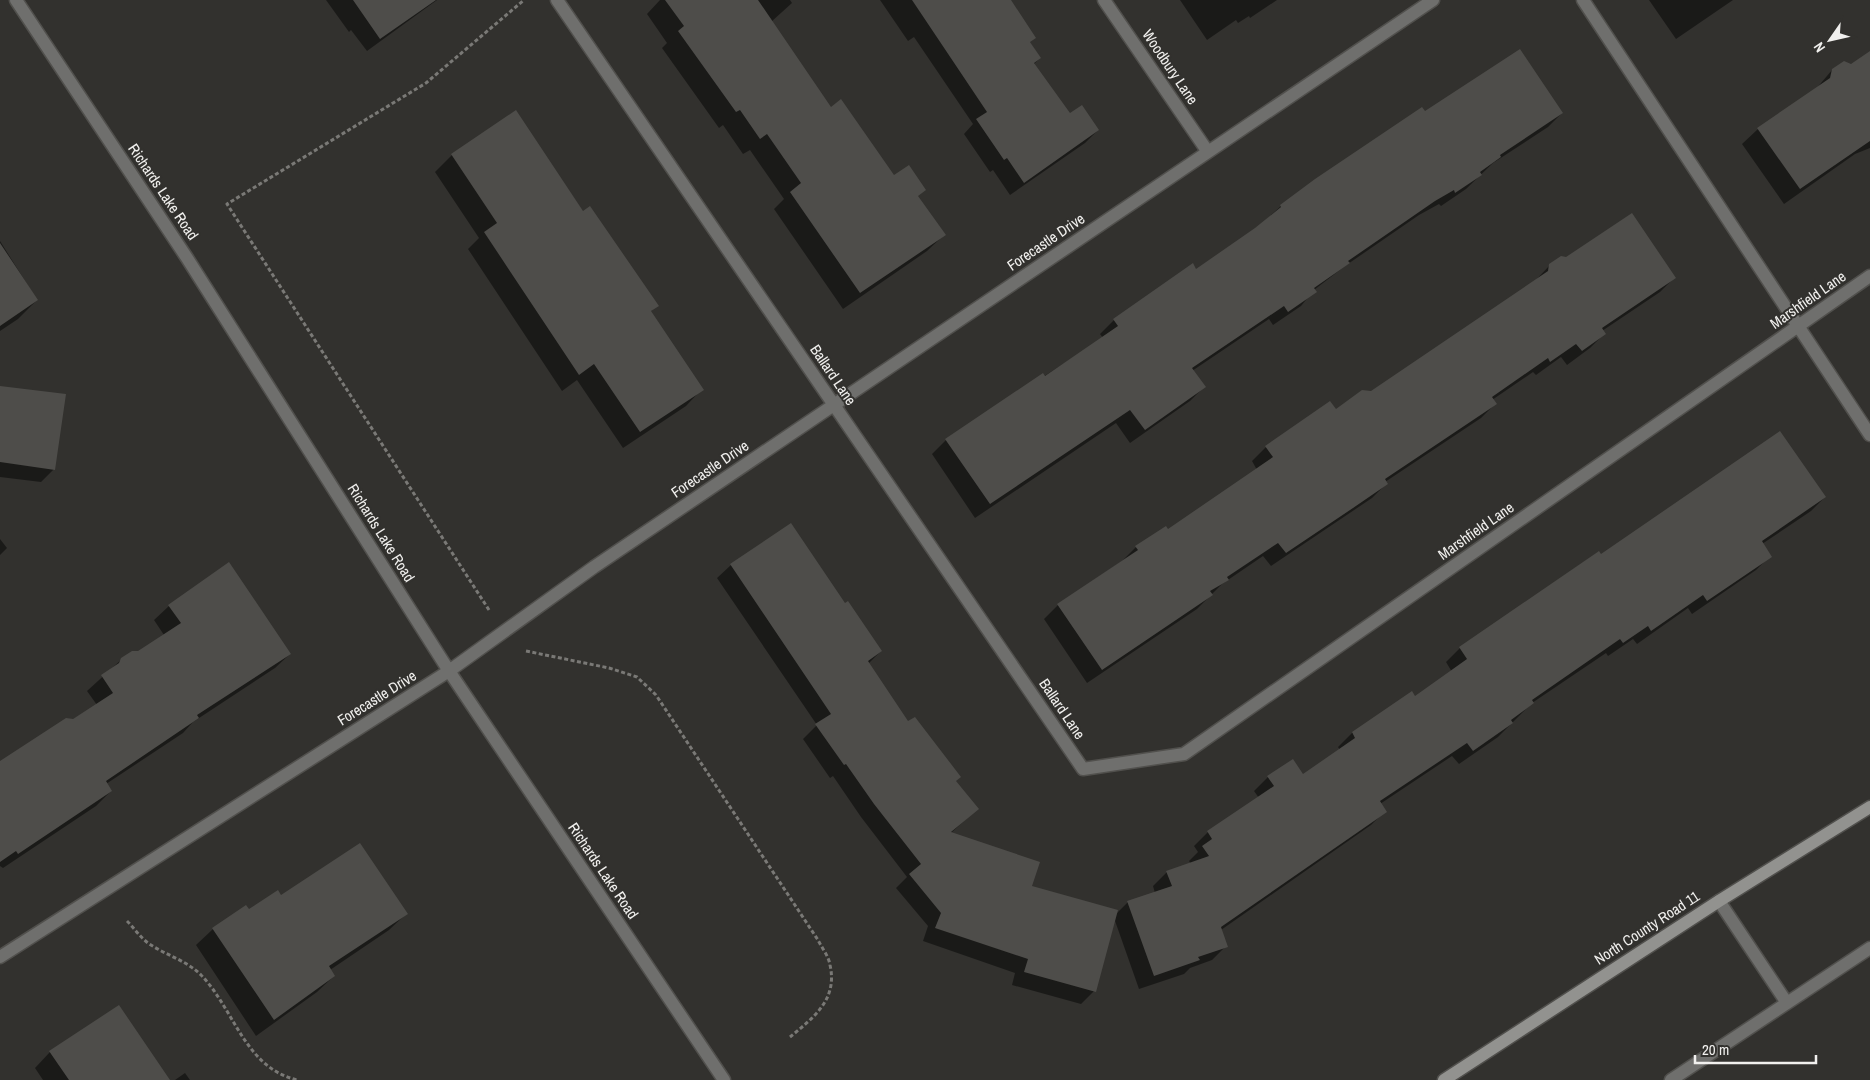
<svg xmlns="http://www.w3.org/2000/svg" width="1870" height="1080" viewBox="0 0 1870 1080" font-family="'Archivo Narrow',sans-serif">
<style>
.shadow{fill:#0007}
.building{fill:#4e4d4a}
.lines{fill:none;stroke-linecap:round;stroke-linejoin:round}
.service-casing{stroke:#51504d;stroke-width:15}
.minor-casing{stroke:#51504d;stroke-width:15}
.secondary-casing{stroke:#51504d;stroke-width:15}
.path{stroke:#7a7976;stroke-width:3;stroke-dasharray:4 2.5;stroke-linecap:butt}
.service{stroke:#6f6f6d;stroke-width:12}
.minor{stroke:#6f6f6d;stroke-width:12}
.secondary{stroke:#92928f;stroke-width:12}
.labels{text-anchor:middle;stroke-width:4;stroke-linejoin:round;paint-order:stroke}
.street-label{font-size:15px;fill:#f1f0ee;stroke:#32312e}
</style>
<rect width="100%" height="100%" fill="#32312e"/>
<path class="shadow" d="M 326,0 L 437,0 L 367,51 L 351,30 L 349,32 Z
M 660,0 L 790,0 L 792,3 L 771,22 L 830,108 L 893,177 L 917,197 L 944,235 L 927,251 L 843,309 L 774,209 L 784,199 L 750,150 L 743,154 L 723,125 L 719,128 L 662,48 L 667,43 L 647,14 Z
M 880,0 L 1003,0 L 1040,58 L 1033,65 L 1069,115 L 1098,130 L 1085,143 L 1010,195 L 993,170 L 990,172 L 964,134 L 973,124 L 914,37 L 908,41 Z
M 1180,0 L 1277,0 L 1250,18 L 1249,16 L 1238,23 L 1236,20 L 1207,40 Z
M 1649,0 L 1733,0 L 1676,39 Z
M 1870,52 L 1870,148 L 1855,154 L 1784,204 L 1742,144 L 1758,129 L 1816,89 L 1832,70 L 1851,65 Z
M 516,112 L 583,212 L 657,305 L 650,312 L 702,389 L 686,406 L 623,448 L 577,380 L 562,391 L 468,249 L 479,238 L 435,172 L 452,155 Z
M 1425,113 L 1562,113 L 1548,127 L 1493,163 L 1466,189 L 1441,206 L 1439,204 L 1419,215 L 1345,266 L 1314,290 L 1301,306 L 1273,325 L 1269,319 L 1192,371 L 1204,387 L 1190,401 L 1130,443 L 1116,423 L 975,518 L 932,454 L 946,440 L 1103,338 L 1100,334 L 1114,320 L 1196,270 L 1256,229 L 1281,206 Z
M 0,241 L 37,300 L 18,319 L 0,331 Z
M 1550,265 L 1674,278 L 1660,292 L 1602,331 L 1604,334 L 1590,348 L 1567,365 L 1561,357 L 1536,375 L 1533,372 L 1492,400 L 1495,404 L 1481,418 L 1385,482 L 1386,484 L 1372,498 L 1271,566 L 1263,556 L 1222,584 L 1197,609 L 1087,683 L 1044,619 L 1058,605 L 1122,561 L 1136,547 L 1167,531 L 1257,470 L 1252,461 L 1266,447 L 1330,403 L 1336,411 L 1371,392 L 1535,281 Z
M 0,387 L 54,469 L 41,482 L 0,477 Z
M 1825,497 L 1811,511 L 1762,544 L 1770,556 L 1756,570 L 1692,614 L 1688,608 L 1637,644 L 1633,639 L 1608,656 L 1606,653 L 1532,703 L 1498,737 L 1459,764 L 1452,756 L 1380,804 L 1385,811 L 1371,825 L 1221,930 L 1226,946 L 1212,960 L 1190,968 L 1184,974 L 1139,989 L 1114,918 L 1094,991 L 1081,1004 L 1012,985 L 1015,973 L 923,941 L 928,926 L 896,888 L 907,877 L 861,817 L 833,776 L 830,778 L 803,739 L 817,725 L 717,578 L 731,565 L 790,525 L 844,605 L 881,651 L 868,664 L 908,723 L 977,809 L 951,833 L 1030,886 L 1115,915 L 1128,902 L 1155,893 L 1153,886 L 1167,872 L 1191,864 L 1189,861 L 1198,852 L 1194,846 L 1208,832 L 1259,798 L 1254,791 L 1268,777 L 1303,775 L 1340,750 L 1338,747 L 1352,733 L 1412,693 L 1415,698 L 1452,672 L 1446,662 L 1460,648 L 1598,552 L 1601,556 Z
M 0,539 L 7,548 L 0,555 Z
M 169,606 L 290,654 L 275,668 L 193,722 L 183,733 L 106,784 L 111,791 L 96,806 L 3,868 L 0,866 L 0,763 L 97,705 L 87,691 L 122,659 L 139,652 L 164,635 L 154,620 Z
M 249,911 L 406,914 L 389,930 L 330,970 L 334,976 L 317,992 L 256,1036 L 196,945 L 213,929 Z
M 50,1052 L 168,1080 L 43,1080 L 35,1068 Z
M 185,1073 L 190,1080 L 175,1080 Z"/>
<path class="building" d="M 353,0 L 436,0 L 380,39 Z
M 665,0 L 758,0 L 831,107 L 841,99 L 894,175 L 909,165 L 926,190 L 918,196 L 946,235 L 860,293 L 790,192 L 801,183 L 767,134 L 760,139 L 740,110 L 736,112 L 678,31 L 684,26 Z
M 912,0 L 1011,0 L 1036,38 L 1030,42 L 1041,58 L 1034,63 L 1070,113 L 1082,105 L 1099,130 L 1024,183 L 1007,158 L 1004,160 L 976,119 L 987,112 Z
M 1520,49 L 1563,113 L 1500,155 L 1501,157 L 1480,172 L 1482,175 L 1455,193 L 1454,190 L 1435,201 L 1348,261 L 1350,263 L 1314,288 L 1317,292 L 1288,312 L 1284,306 L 1192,368 L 1206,387 L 1145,430 L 1130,410 L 990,504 L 945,439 L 1043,373 L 1045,376 L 1118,326 L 1113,319 L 1193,263 L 1196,269 L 1255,228 L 1281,207 L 1280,205 L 1315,179 L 1422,107 L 1425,111 Z
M 1870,51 L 1870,141 L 1800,189 L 1757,128 L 1830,78 L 1832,69 L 1844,61 L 1851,64 Z
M 516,110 L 583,211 L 590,206 L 659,306 L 651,311 L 704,390 L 640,432 L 594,364 L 579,375 L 484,232 L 497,223 L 451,154 Z
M 1632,213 L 1676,278 L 1602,328 L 1606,334 L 1582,351 L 1576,344 L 1550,362 L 1548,358 L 1492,397 L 1497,404 L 1385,479 L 1388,484 L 1353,508 L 1286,553 L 1278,543 L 1227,577 L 1229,580 L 1210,591 L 1213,595 L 1102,670 L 1057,604 L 1138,550 L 1135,546 L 1166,526 L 1168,529 L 1273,457 L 1265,446 L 1330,401 L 1336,409 L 1362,390 L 1371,391 L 1548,271 L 1549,264 L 1561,256 L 1566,257 Z
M 0,243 L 38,300 L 0,326 Z
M 0,386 L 66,394 L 55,470 L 0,462 Z
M 1780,431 L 1826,497 L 1762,541 L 1772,557 L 1707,601 L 1703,595 L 1651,631 L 1648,626 L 1623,643 L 1620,639 L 1532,700 L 1534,703 L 1511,720 L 1513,723 L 1473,751 L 1467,743 L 1380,801 L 1387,812 L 1221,927 L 1228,947 L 1198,957 L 1200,960 L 1154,976 L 1127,901 L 1172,886 L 1166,871 L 1209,856 L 1202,846 L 1212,839 L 1207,831 L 1274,786 L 1267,776 L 1293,759 L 1303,774 L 1355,738 L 1352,732 L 1412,691 L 1415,696 L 1467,659 L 1459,647 L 1599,551 L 1601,554 Z
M 791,523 L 845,603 L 848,601 L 882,651 L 868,661 L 908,721 L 915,717 L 961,777 L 956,781 L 979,809 L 951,832 L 1040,862 L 1032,886 L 1118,910 L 1096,992 L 1024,972 L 1028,959 L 935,928 L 941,913 L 909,874 L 921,864 L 874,804 L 846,764 L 844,765 L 815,724 L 831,714 L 730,564 Z
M 229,562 L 291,654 L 197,715 L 199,718 L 106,781 L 112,791 L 18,854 L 16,851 L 0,862 L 0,761 L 66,718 L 73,719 L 113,693 L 101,675 L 119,663 L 121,658 L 132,651 L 138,651 L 181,623 L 168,605 Z
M 360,843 L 408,914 L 329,966 L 335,976 L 274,1020 L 212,928 L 246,905 L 249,909 L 278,890 L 281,895 Z
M 119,1005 L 170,1080 L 69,1080 L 49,1051 Z"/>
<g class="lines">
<g class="service-casing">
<path id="service" d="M 1719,901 L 1787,1003
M 1671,1080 L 1870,948"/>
</g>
<g class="minor-casing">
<path id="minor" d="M 16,0 L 187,258 L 449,671 L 724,1080
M 557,0 L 1083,769 L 1184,754 L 1870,276
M 1104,0 L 1208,152
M 1583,0 L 1870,435
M 0,957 L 449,671 L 594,567 L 1433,0"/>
</g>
<g class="secondary-casing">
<path id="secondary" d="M 1444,1080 L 1719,901 L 1870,807"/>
</g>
<path class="path" d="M 489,610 L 227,204 L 426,83 L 524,0
M 526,651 L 609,668 L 637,677 L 656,695 L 818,940 C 822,948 829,957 830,965 C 838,1000 813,1018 790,1037
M 127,921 C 134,928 140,937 148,943 C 165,955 186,960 201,975 C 235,1010 244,1067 297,1080"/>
<use href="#service" class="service"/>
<use href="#minor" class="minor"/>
<use href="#secondary" class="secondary"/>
</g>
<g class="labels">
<g class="street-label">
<text transform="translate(1170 67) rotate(56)" y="5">Woodbury Lane</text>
<text transform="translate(163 192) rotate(56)" y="5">Richards Lake Road</text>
<text transform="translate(1046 242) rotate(-34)" y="5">Forecastle Drive</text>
<text transform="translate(1808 300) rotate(-35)" y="5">Marshfield Lane</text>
<text transform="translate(833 375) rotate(56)" y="5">Ballard Lane</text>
<text transform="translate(710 469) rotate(-34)" y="5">Forecastle Drive</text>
<text transform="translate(1476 531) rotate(-35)" y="5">Marshfield Lane</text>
<text transform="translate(381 533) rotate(58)" y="5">Richards Lake Road</text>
<text transform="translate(377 698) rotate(-32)" y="5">Forecastle Drive</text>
<text transform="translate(1062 709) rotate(56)" y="5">Ballard Lane</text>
<text transform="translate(603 871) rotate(56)" y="5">Richards Lake Road</text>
<text transform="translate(1647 928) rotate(-33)" y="5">North County Road 11</text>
</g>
</g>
<g transform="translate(1830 40) rotate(236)" stroke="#32312e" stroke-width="4" paint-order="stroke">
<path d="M0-4L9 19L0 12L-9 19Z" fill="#f1f0ee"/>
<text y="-8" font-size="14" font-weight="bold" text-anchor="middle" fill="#f1f0ee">N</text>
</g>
<path d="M1695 1055v8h121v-8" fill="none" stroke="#f1f0ee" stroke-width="2.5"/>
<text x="1702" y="1055" font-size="15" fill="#f1f0ee" stroke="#32312e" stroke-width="4" paint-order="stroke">20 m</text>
</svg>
